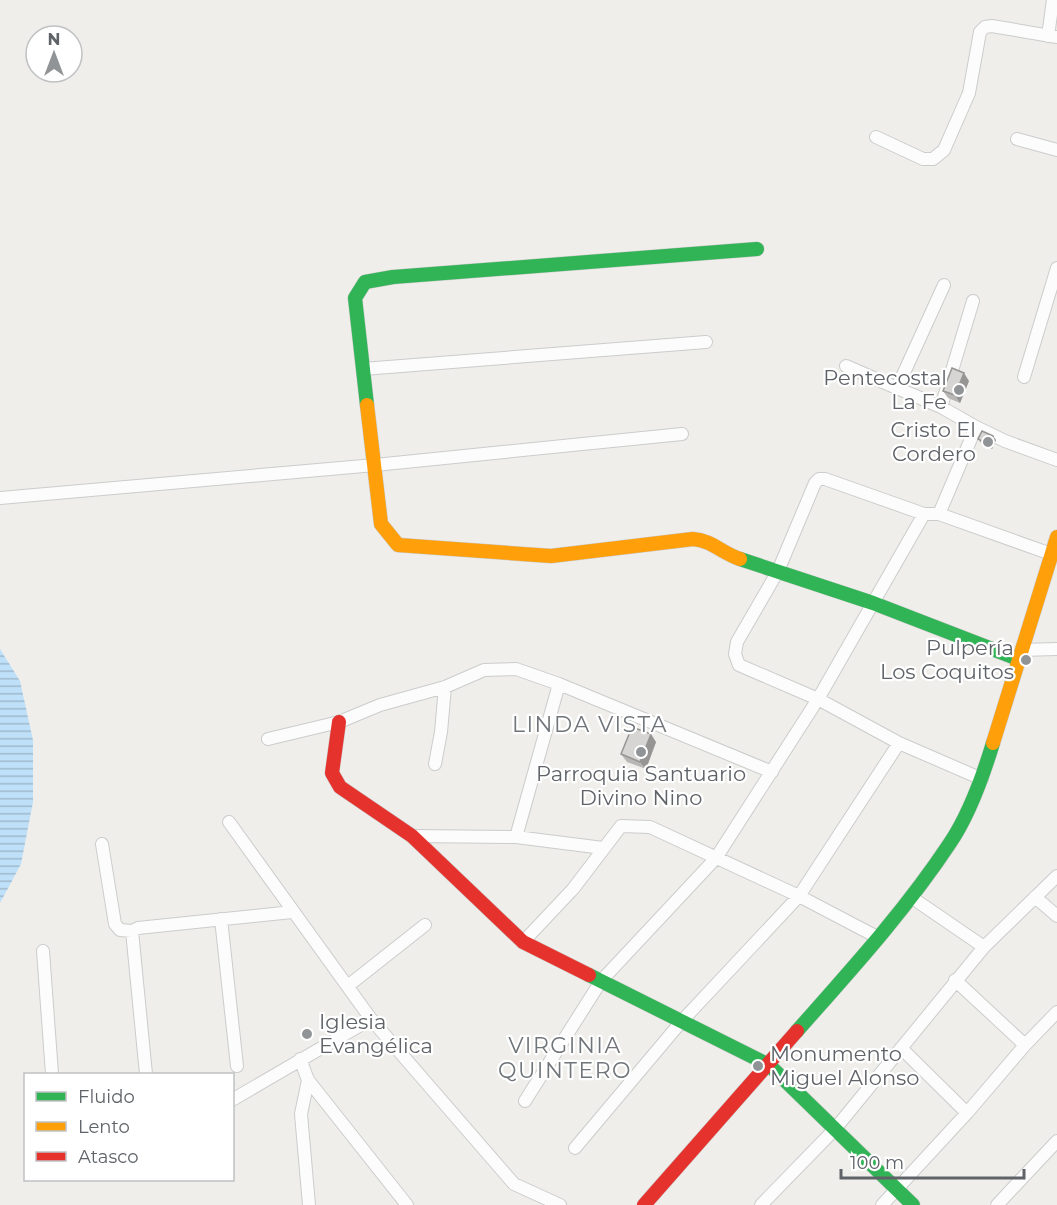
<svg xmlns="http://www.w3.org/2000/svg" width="1057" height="1205" viewBox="0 0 1057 1205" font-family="Montserrat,sans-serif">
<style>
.water{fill:url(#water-rules)}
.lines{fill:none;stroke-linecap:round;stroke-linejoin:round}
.street-casing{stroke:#cbcccc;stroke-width:14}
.fast-casing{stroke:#cacacb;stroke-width:15}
.slow-casing{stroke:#cacacb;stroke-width:15}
.jam-casing{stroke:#cacacb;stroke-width:15}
.street{stroke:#fdfcfc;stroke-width:12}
.fast{stroke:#30b455;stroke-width:14}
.slow{stroke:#ff9f0a;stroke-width:14}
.jam{stroke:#e5322d;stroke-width:14}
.wall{fill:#b8b7b5}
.shaded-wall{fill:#969594}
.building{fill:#d6d5d3;stroke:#969594;stroke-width:1.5}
.poi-dot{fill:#919496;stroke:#fff;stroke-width:2}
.labels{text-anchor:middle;stroke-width:4.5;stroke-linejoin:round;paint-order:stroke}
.poi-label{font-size:21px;fill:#5f6368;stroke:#fff;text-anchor:end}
.neighbourhood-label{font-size:22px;letter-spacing:1.5px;fill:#70757a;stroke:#fff}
</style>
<defs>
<pattern id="water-rules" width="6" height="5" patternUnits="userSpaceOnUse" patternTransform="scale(1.5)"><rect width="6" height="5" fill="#bfe0f9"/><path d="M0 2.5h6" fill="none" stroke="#9eb9cd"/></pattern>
</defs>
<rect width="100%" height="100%" fill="#efeeea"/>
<path class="water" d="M 0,649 L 20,681 L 33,740 L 33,802 L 21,864 L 0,903 Z"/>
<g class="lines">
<g class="street-casing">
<path id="street" d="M 1048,36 L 1053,0
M 876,137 L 923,159 L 933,159 L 944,150 L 969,93 L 980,32 L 985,27 L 992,26 L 1057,37
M 1017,139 L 1057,150
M 846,366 L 941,407 L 976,427 L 1005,441 L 1057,460
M 363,369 L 706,342
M 1024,377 L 1057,268
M 897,388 L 944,285
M 941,407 L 973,301
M 0,498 L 375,465 L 682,434
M 939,514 L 976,427
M 1021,650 L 1057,649
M 268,739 L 339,722 L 380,705 L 445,687 L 484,670 L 516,669 L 559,684 L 772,772
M 435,764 L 441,732 L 445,687
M 982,779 L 899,743 L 818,699 L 739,665 L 735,654 L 737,642 L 778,571 L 815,483 L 819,479 L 825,479 L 924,514 L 939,514 L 1051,554
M 229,822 L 371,1019 L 514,1184 L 560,1205
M 412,836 L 516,837 L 603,848
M 516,837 L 559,684
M 102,844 L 115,924 L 120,930 L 132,931
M 911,897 L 984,947
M 1035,897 L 1057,916
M 221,919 L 237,1066
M 523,942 L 573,889 L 621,826 L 650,827 L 799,896 L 879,938
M 43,951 L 52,1074
M 955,980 L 1025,1045
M 349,985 L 425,925
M 901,1048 L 967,1113
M 300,1059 L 308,1080 L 407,1205
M 146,1074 L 132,931 L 138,928 L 292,912
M 308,1080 L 301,1114 L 309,1205
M 232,1100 L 371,1019
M 525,1101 L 601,981 L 716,858 L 818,699 L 924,514
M 575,1148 L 681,1022 L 799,896 L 899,743
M 761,1205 L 835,1129 L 984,947 L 1057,876
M 882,1205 L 967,1113 L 1025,1045 L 1057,1012
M 997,1205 L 1057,1141"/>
</g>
<g class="fast-casing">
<path id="fast" d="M 367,405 L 355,298 L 365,282 L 393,277 L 757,249
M 740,559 L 873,603 L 1018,659
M 589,975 L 769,1065 L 913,1205
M 797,1031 C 850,971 905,911 950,843 C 969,815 983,776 993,743"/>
</g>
<g class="slow-casing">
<path id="slow" d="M 367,405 L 381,524 L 398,545 L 551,556 L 693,539 C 711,540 722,553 740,559
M 993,743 L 1057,537"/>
</g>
<g class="jam-casing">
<path id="jam" d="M 339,722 L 332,773 L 340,787 L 412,836 L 523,942 L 589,975
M 644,1205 L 797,1031"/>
</g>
<use href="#street" class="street"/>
<use href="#fast" class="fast"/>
<use href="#slow" class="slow"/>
<use href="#jam" class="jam"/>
</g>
<path class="wall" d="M 969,381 L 960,403 L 948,398 L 943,391 Z
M 993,436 L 996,440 L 992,449 L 981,443 L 978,439 Z
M 656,742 L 646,769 L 627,762 L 621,754 Z"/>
<path class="shaded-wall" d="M 964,373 L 969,381 L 960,403 L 955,395 Z
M 993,436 L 996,440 L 992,449 L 990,445 Z
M 651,734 L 656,742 L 646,769 L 640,762 Z"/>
<path class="building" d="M 952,368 L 964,373 L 955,395 L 943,391 Z
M 982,431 L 993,436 L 990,445 L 978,439 Z
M 632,727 L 651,734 L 640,762 L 621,754 Z"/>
<g class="poi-dot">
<circle cx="959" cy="390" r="6"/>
<circle cx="988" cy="442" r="6"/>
<circle cx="1026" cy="660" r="6"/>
<circle cx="641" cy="752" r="6"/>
<circle cx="307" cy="1034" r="6"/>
<circle cx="758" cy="1066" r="6"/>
</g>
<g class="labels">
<g class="poi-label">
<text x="947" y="385">Pentecostal<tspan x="947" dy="24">La Fe</tspan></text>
<text x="976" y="437">Cristo El<tspan x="976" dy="24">Cordero</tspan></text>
<text x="1014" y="655">Pulpería<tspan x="1014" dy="24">Los Coquitos</tspan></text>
<text x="641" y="781" text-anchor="middle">Parroquia Santuario<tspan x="641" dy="24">Divino Nino</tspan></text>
<text x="319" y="1029" text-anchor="start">Iglesia<tspan x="319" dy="24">Evangélica</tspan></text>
<text x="770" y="1061" text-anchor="start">Monumento<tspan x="770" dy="24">Miguel Alonso</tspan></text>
</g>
<g class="neighbourhood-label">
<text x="590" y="732">LINDA VISTA</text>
<text x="565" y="1053">VIRGINIA<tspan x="565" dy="25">QUINTERO</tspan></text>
</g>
</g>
<rect x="24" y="1073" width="210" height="108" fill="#ffffff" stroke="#bfc1c3" stroke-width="1.5"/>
<rect x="36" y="1092" width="30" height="9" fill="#30b455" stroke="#bfc1c3" stroke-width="1.5"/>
<text x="78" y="1103" font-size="18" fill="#5f6368">Fluido</text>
<rect x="36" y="1122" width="30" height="9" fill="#ff9f0a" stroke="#bfc1c3" stroke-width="1.5"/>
<text x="78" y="1133" font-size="18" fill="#5f6368">Lento</text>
<rect x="36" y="1152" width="30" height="9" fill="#e5322d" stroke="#bfc1c3" stroke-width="1.5"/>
<text x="78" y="1163" font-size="18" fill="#5f6368">Atasco</text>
<g transform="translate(54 54)"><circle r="28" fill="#ffffff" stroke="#bfc1c3" stroke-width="1.5"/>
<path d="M0-4.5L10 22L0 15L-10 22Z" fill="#919496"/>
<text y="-9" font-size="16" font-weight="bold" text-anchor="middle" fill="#5f6368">N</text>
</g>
<path d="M841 1169v9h183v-9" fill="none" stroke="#5f6368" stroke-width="3"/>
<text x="850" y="1169" font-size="18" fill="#5f6368" stroke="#ffffff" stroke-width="4.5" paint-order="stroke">100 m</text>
</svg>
